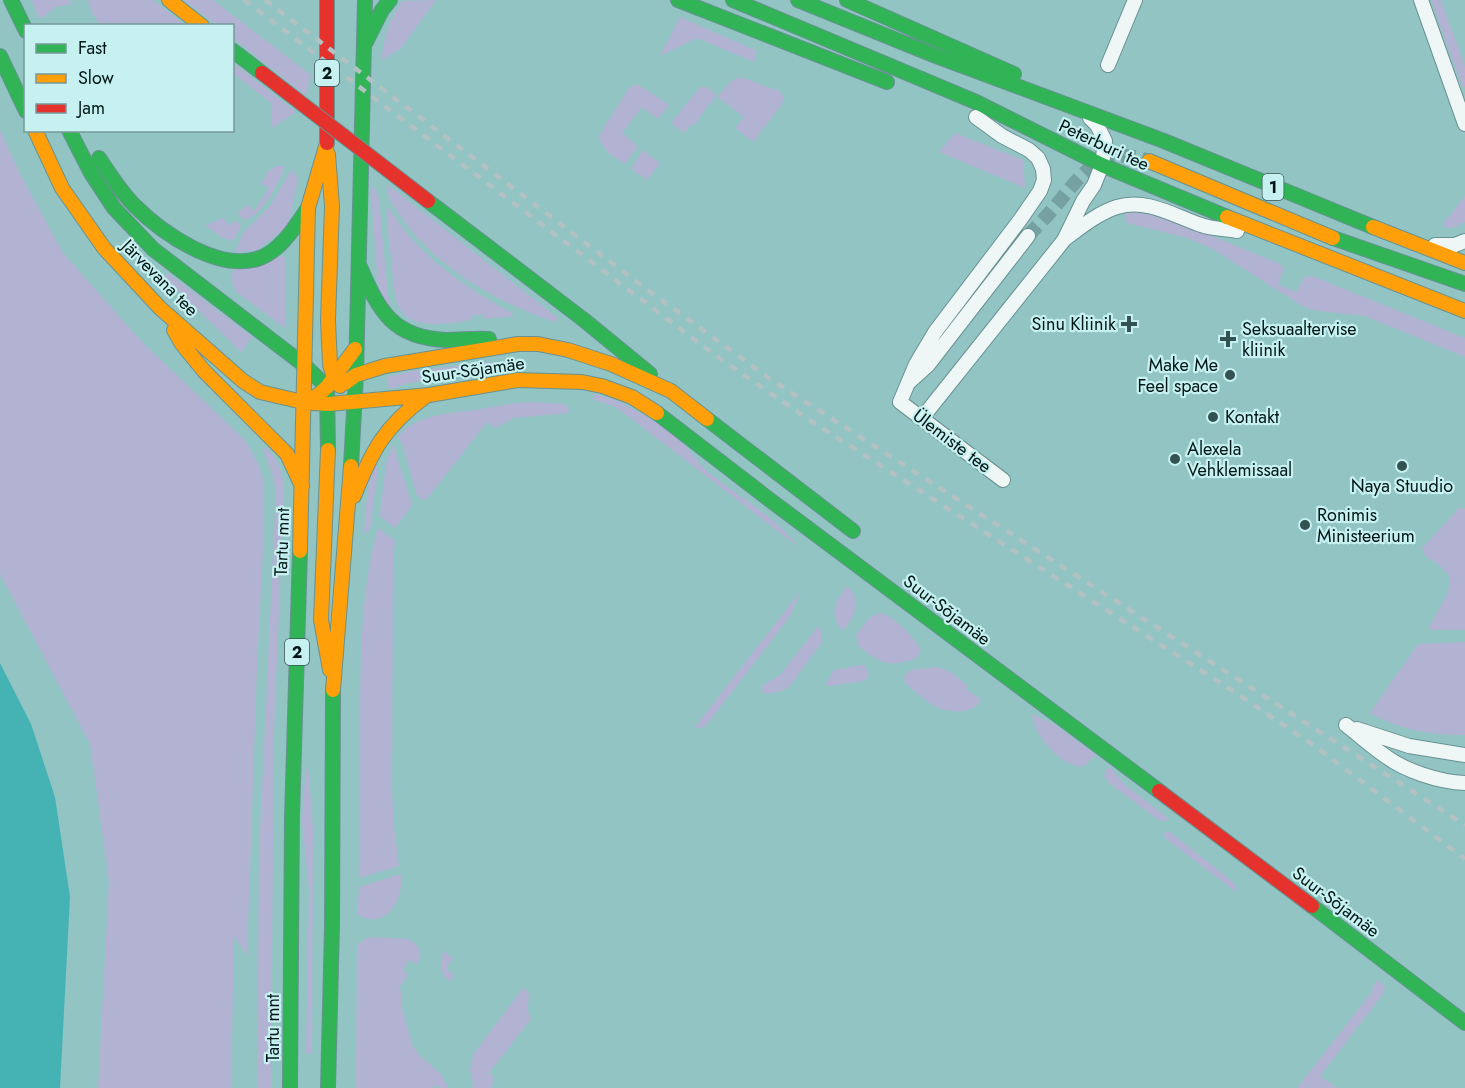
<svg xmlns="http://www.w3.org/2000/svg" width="1465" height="1088" viewBox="0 0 1465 1088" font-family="Jost,sans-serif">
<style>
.green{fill:#b2b2d3}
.water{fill:#45b3b3}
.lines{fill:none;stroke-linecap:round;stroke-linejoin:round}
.street-tunnel{stroke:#75a1a1;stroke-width:14;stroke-dasharray:14 7;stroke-linecap:butt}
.street-casing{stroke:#689292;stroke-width:16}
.fast-casing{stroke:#689292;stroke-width:16}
.slow-casing{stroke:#689292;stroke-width:16}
.jam-casing{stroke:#689292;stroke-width:16}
.street{stroke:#eff6f6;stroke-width:14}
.fast{stroke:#30b455;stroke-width:14}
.slow{stroke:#ff9f0a;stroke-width:14}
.jam{stroke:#e5322d;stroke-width:14}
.rail{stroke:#b2c1c1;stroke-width:4.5;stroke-dasharray:8 8;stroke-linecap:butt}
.jam-bridge-casing{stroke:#689292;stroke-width:16;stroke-linecap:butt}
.jam-bridge{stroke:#e5322d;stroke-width:14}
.poi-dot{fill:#335353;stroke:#c6f1f0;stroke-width:2}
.labels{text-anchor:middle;stroke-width:4.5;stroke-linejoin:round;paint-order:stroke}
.shield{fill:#c6f1f0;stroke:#3b5857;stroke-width:1.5}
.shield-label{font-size:16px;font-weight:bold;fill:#001616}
.street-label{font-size:18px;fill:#001616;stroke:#c6f1f0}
.poi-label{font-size:18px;fill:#001616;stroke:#c6f1f0;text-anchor:start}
</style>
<rect width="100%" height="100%" fill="#92c4c4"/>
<path class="green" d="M 31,0 L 70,0 L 71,4 L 56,7 L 40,19 Z
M 88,0 L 153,0 L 185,25 L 100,25 L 92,13 Z
M 184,0 L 213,0 L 311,75 L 306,96 L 233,38 L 232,26 L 216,25 Z
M 436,0 L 401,48 L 381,61 C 384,38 389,20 402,1 Z
M 1431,0 L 1441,0 L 1465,66 L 1465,87 L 1462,86 Z
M 680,17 L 757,51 L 754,62 L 697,38 L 660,56 Z
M 232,62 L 296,112 L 272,128 L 271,103 L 233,73 Z
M 740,77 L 779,91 L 784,98 L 782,104 L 753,142 L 735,128 L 744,117 L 718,97 L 730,82 Z
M 637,84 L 669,105 L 658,119 L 642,107 L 622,133 L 638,146 L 625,164 C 614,156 598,149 600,134 L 629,88 Z
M 700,87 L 706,87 L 717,95 L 698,119 L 698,122 L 695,125 L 692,123 L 684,133 L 671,123 Z
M 0,130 L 20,174 L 63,253 L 142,342 L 245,440 L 259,466 L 264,482 L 264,530 L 257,667 L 247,956 L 234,936 L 231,1088 L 98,1088 L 109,881 L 90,744 L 0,574 Z
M 955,133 L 1023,160 L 1025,188 L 939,152 Z
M 643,150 L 660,163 L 647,180 L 631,169 Z
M 277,166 L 285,166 C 280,183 262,215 245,220 L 239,216 L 238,212 L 248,205 L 254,211 L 269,188 L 261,184 L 268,171 Z
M 292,169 L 298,179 L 290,217 L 286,227 L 257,250 L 235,252 L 243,233 L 269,207 Z
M 388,185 L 558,318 L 555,322 C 495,302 435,267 399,214 C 393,205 386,197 388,185 Z
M 371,186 L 375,188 L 379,199 L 388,296 L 393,314 L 380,292 L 377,276 Z
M 1465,196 L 1465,222 L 1453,228 L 1445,227 L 1443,224 Z
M 388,207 C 398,221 408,236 420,248 C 447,274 479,295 512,313 L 513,316 L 485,319 L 483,314 L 472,316 L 472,320 C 450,323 407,333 397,303 C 393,289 393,272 391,258 C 390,242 385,222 388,207 Z
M 1133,212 L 1166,217 L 1280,264 L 1284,269 L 1278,285 L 1297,292 L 1304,277 L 1312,276 L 1465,338 L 1465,357 L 1365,316 L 1319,311 L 1304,307 L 1211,248 L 1187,238 L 1127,223 L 1124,214 Z
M 224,218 L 228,225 L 236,221 L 241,226 L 233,241 L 221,237 L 205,225 Z
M 282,256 L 286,258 L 285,328 L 235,291 L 231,279 L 233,270 Z
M 167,273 L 252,337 L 241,352 L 164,277 Z
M 492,362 L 493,367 L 491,369 L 405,384 L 391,389 L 388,387 L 387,377 L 412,371 Z
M 594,394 C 621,398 670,429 688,449 C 695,457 701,466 709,473 C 737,496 777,517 797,546 L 628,416 L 614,406 L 594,400 Z
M 530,402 L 565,404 L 568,407 L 569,413 L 513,418 L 496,428 L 487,422 L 426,500 L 417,496 L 403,446 L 398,436 C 418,414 447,414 475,410 C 493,407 511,403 530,402 Z
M 393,444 L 412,505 L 395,528 L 380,516 L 386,463 Z
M 265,446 C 277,458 282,469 284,486 L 274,731 L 271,1088 L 257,1088 L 259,854 L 276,492 L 273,476 L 264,452 Z
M 376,464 L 378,467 L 370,530 L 364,533 C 366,510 366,484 376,464 Z
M 1460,507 L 1465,509 L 1465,630 L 1431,630 L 1429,627 L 1448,593 L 1450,577 L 1439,565 L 1426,557 L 1422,548 Z
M 378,528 L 395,541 L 393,557 L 392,793 L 394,828 L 399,866 L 359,878 C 359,823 360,768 360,713 C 361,651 361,588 378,528 Z
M 847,586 C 863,600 854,618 843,631 C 828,615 835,601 847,586 Z
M 800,592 L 791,615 L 705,727 L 694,728 Z
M 879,613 C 891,613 916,639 921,650 L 917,658 C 888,668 882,664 858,646 L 856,635 L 869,618 Z
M 819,625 L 822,634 L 822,642 L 789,687 L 784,690 L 766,694 L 762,692 L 762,686 L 780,675 Z
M 1465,642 L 1465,735 C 1434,736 1397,729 1370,713 L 1418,644 Z
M 861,665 L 865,666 L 869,675 L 864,681 L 829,686 L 825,685 L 834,670 Z
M 937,667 L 951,672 L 968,686 L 966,689 L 981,700 C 975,714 951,713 939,708 C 928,703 913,691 905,682 L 904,676 L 910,670 Z
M 1032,714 L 1053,724 L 1096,755 L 1084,766 C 1063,770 1033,734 1032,714 Z
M 1108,765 L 1124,784 L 1168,818 L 1166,821 L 1160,821 L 1109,783 L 1104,776 Z
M 306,767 L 308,769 L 309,776 L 313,829 L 312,1054 L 306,1054 L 309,892 L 302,820 Z
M 1166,832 L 1170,832 L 1233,882 L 1237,887 L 1236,892 L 1165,838 L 1164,835 Z
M 401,874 C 404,900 386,932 357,914 L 359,887 Z
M 374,937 L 409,939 L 419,948 L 420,958 L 417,964 L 409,960 L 403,971 L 408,974 L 399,989 L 402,992 L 401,1004 L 413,1047 L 420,1056 L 441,1074 L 448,1088 L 440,1088 L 439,1086 L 428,1088 L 356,1088 L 357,945 L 367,938 Z
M 444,951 L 453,959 L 446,968 L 455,976 L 449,981 C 441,976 438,959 444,951 Z
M 1376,981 L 1380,981 L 1385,988 L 1383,994 L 1320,1076 L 1337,1088 L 1297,1088 L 1371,993 Z
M 523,988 L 529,993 L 528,1010 L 531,1019 L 489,1073 L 494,1077 L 492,1088 L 474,1088 L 470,1069 L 474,1053 Z"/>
<path class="water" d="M 0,663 L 31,724 L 55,797 L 70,897 L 60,1088 L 0,1088 Z"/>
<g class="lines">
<path class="street-tunnel" d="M 1028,236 C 1039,224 1052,211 1062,198 C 1087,167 1106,146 1149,161"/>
<g class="street-casing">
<path id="street" d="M 1421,0 L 1465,124
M 1108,65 L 1135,0
M 1066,238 C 1081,227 1098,213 1117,207 C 1147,198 1174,216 1201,225 C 1212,229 1226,229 1237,231
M 1435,245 L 1455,245 L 1465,241
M 908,383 L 916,364 L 935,332 L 1020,220 L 1040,191 L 1044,180 L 1043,169 L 1038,158 L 1029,150 L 1002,136 L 976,117
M 922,418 L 1064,240 L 1083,201 L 1094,185 L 1102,165 L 1105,141 L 1097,125 L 1090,118
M 1003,480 L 900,402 L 908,383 L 928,365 L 1028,236
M 1346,725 C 1359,735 1371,746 1384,755 C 1405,771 1439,782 1465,783
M 1357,729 L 1409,746 L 1465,755"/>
</g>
<g class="fast-casing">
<path id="fast" d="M 11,0 L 26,31
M 678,0 L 887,82
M 733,0 L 976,102 L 1102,165 L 1227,217
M 798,0 L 936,56 L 1164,141 L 1373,227
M 847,0 L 1014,74
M 366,42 L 382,10 L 390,0
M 232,50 L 262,73
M 0,56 L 26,111
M 69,130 L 91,173 L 114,208 L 153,249 L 304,365 L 327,387 L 328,450
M 99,158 C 110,175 121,192 135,206 C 162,233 217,271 257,259 C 280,252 295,227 308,208
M 428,201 L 584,320 L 650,374
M 1333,238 L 1465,284
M 360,267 C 379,311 393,338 446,340 C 461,340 475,338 489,339
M 657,413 L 766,497 L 1159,791
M 707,419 L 853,531
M 351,466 L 356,375 L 365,0
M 1312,906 L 1465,1023
M 290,1088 L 292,817 L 300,551
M 328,1088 L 332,927 L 333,690"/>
</g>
<g class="slow-casing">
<path id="slow" d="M 169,0 L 202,26
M 35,130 L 62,188 L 104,248 L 160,308 L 243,381 L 260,392 L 303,402 L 318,395 L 327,387 L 355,349
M 328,154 L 332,206 L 328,320 L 330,365 L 334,378 L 340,386
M 1149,161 L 1333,238
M 1227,217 L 1465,311
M 1373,227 L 1465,263
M 174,330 L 182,344 L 204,371 L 287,454 L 302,486
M 345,383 L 356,375 L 385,366 L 518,344 L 538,344 L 568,350 L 611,364 L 671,391 L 707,419
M 312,403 L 329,404 L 429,395 L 518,380 L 582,382 L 602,386 L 632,397 L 657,413
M 328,450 L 321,620 L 330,670
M 354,496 C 372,450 385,426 426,396
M 300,551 L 308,208 L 327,143
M 333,690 L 351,466"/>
</g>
<g class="jam-casing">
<path id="jam" d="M 327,0 L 327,143
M 1159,791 L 1312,906"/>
</g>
<use href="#street" class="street"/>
<use href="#fast" class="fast"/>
<use href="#slow" class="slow"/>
<use href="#jam" class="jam"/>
<path class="rail" d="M 244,0 L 719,358 L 811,421 L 1233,691 L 1316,747 L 1465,859
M 265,0 L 637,282 L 770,379 L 1465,825"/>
<g class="jam-bridge-casing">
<path id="jam-bridge" d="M 262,73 L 428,201"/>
</g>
<use href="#jam-bridge" class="jam-bridge"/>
</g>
<g class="poi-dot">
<path d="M1126 315h6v6h6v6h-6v6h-6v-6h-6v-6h6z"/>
<path d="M1225 330h6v6h6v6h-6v6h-6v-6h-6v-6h6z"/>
<circle cx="1230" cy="375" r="6"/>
<circle cx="1213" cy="417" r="6"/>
<circle cx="1175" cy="459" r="6"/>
<circle cx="1402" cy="466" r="6"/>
<circle cx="1305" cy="525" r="6"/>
</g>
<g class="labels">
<g class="shield">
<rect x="315" y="60" width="24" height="26" rx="4.5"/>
<rect x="1262.5" y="174" width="21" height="26" rx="4.5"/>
<rect x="285" y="639" width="24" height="26" rx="4.5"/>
</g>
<g class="shield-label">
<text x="327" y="79">2</text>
<text x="1273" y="193">1</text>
<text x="297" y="658">2</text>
</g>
<g class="street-label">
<text transform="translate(1104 145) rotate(25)" y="6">Peterburi tee</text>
<text transform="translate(160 278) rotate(45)" y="6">Järvevana tee</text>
<text transform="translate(473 370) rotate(-8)" y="6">Suur-Sõjamäe</text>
<text transform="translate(952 441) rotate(37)" y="6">Ülemiste tee</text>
<text transform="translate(282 542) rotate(-88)" y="6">Tartu mnt</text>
<text transform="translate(947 610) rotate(37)" y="6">Suur-Sõjamäe</text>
<text transform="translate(1336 902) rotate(37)" y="6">Suur-Sõjamäe</text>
<text transform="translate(273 1028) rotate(-90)" y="6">Tartu mnt</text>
</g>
<g class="poi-label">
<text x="1116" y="330" text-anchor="end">Sinu Kliinik</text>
<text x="1242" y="335">Seksuaaltervise<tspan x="1242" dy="21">kliinik</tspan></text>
<text x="1218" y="371" text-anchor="end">Make Me<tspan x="1218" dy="21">Feel space</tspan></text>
<text x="1225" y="423">Kontakt</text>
<text x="1187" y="455">Alexela<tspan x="1187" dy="21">Vehklemissaal</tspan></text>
<text x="1402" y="492" text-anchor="middle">Naya Stuudio</text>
<text x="1317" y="521">Ronimis<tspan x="1317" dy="21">Ministeerium</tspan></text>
</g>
</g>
<rect x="24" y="24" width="210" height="108" fill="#c6f1f0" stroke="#779999" stroke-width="1.5"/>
<rect x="36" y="44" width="30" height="9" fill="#30b455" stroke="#779999" stroke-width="1.5"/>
<text x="78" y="54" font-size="18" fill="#001616">Fast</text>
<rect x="36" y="74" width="30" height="9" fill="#ff9f0a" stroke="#779999" stroke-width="1.5"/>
<text x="78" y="84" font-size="18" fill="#001616">Slow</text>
<rect x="36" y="104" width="30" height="9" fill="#e5322d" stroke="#779999" stroke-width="1.5"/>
<text x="78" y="114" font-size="18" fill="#001616">Jam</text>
</svg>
